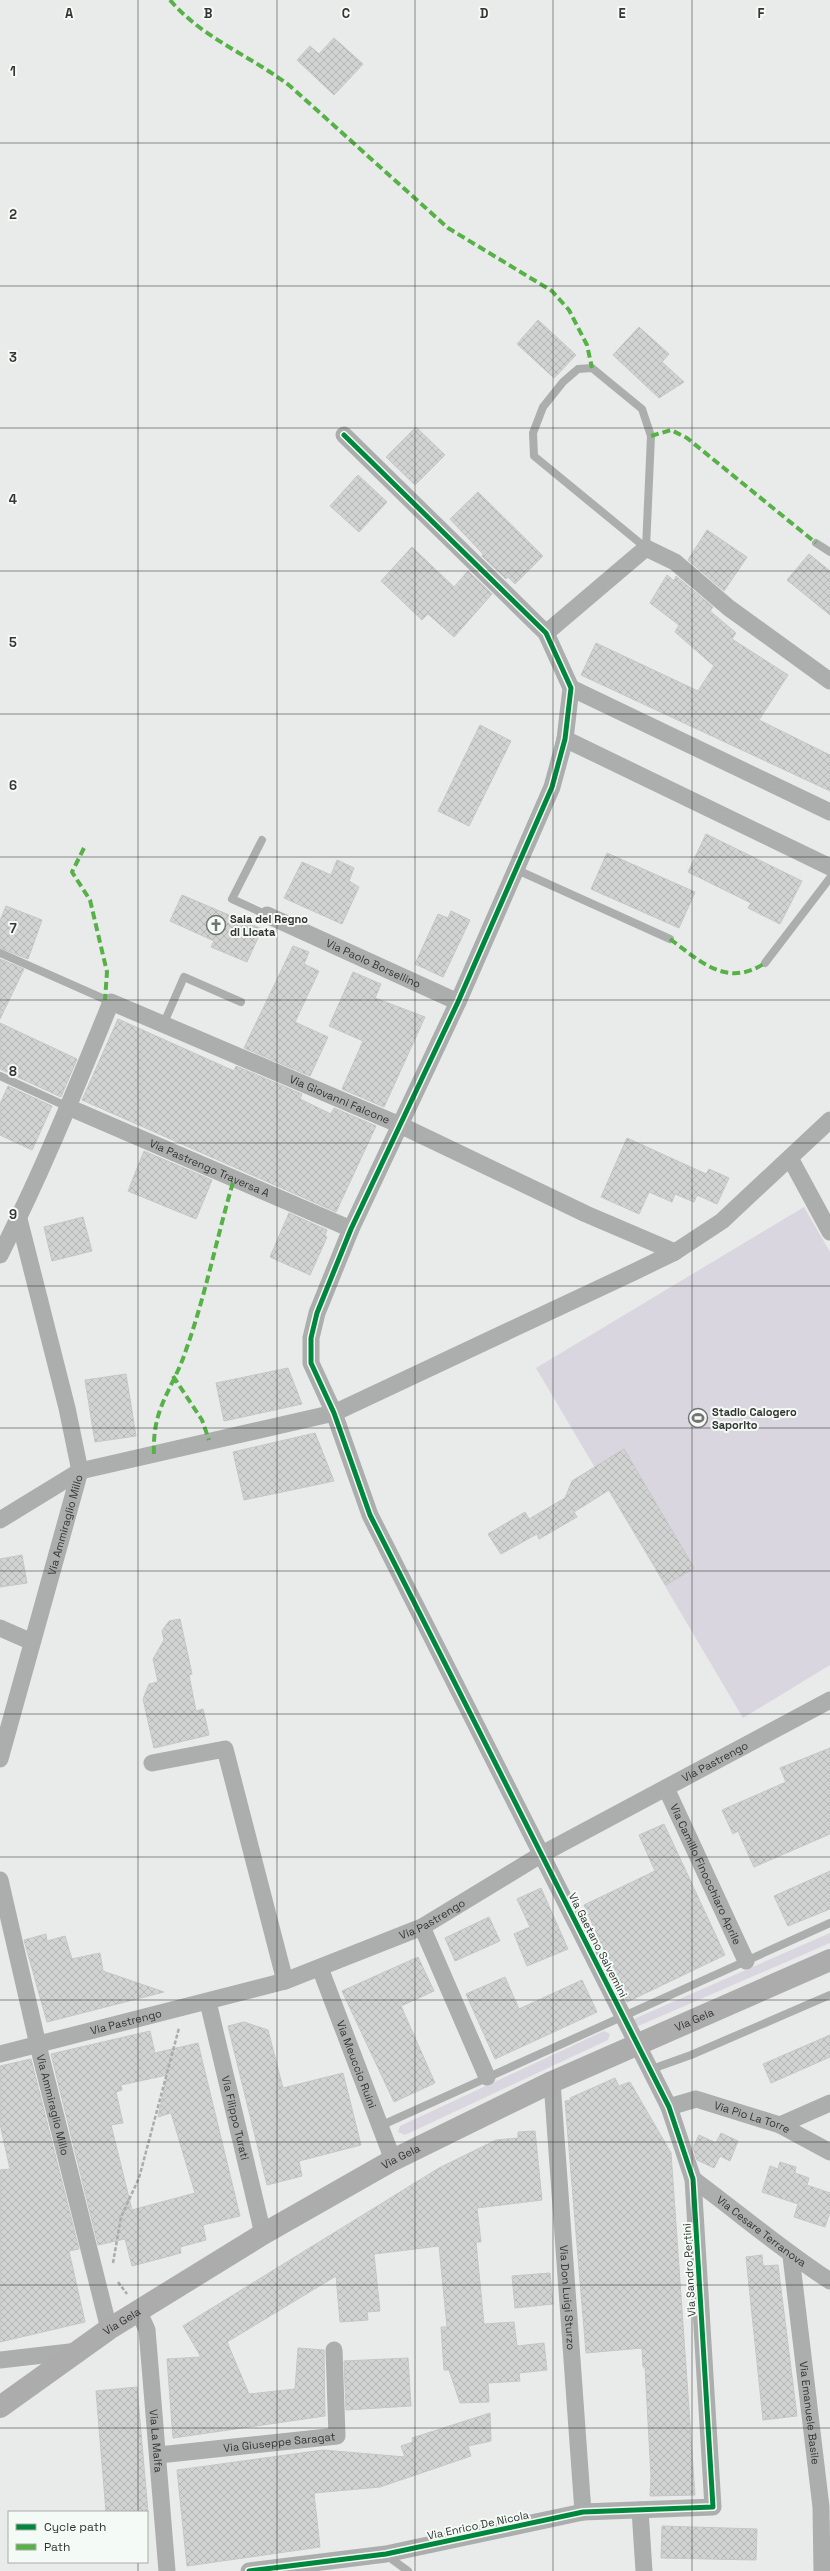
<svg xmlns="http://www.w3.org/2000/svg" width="830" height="2571" viewBox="0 0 830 2571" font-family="'Space Grotesk',sans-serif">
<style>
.grass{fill:#dad6df}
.building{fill:url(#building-cross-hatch);stroke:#c5c7c5;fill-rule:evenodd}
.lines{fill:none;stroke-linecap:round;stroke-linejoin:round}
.path{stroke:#ababab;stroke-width:2.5;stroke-dasharray:4 2;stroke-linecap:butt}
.service{stroke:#acadad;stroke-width:8}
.minor{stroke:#acadad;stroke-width:17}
.secondary{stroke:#acacac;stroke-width:22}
.quiet{stroke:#56b246;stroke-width:4;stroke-dasharray:8 4;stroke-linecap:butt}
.cycleway-casing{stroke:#f4faf5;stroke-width:8}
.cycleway{stroke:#00873e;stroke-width:5}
.grid{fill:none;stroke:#343634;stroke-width:1;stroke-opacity:0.55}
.labels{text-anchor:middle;stroke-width:4;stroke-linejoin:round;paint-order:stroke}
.poi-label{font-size:11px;font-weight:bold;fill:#343634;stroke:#f4faf5;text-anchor:start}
.street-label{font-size:11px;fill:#343634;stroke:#f4faf5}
.grid-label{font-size:13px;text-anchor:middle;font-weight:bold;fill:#343634;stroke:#f4faf5;stroke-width:4;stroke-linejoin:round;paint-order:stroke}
</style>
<defs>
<pattern id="building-cross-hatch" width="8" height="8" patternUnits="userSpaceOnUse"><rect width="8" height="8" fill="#d1d3d2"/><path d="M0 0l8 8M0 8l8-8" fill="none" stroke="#b4b6b5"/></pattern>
</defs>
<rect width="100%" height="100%" fill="#e8ebe9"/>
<path class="grass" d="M 804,1207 L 830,1252 L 830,1665 L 743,1718 L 536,1368 Z
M 830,1933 L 830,1943 L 636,2027 L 633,2021 L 636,2018 Z
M 604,2031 L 610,2034 L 608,2040 L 405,2135 L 398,2132 L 400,2126 Z"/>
<path class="building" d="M 334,38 L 363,64 L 334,95 L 297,60 L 310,46 L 319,54 Z
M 538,320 L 576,355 L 554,378 L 517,344 Z
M 639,327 L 669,354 L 662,362 L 684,382 L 659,398 L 613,355 Z
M 416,427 L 445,455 L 415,485 L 386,457 Z
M 358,475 L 387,502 L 359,532 L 330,506 Z
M 478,492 L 543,556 L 515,584 L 508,577 L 506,579 L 482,556 L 483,554 L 450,519 Z
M 707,530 L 747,557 L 724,591 L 688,560 Z
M 412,547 L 454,587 L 468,571 L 492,594 L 454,637 L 428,614 L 422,620 L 381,581 Z
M 809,554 L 830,571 L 830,615 L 787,580 Z
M 667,575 L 674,581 L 676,576 L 713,607 L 710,611 L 736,633 L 732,639 L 788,675 L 759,720 L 830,755 L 830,791 L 581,675 L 596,643 L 698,691 L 714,666 L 675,632 L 679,625 L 650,603 Z
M 480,725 L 511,741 L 469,826 L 438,811 Z
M 706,834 L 802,881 L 780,924 L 748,908 L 751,903 L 688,872 Z
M 607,853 L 695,892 L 679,928 L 591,889 Z
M 337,860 L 354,868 L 349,881 L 359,887 L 342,924 L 284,898 L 302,862 L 331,875 Z
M 182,895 L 262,929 L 247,962 L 211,947 L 214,941 L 170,921 Z
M 6,906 L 42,920 L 28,959 L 0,948 L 0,921 Z
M 451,911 L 470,920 L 443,977 L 415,964 L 438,914 L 448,918 Z
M 293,946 L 309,952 L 304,964 L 319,971 L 295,1022 L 328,1037 L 310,1076 L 244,1048 Z
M 0,959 L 24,969 L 0,1019 Z
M 353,972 L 381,984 L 375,998 L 425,1017 L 384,1107 L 342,1089 L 363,1041 L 329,1026 Z
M 118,1019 L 234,1071 L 236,1066 L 302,1094 L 300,1099 L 331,1114 L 334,1108 L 376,1126 L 336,1212 L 82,1100 Z
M 0,1023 L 77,1059 L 61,1097 L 0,1069 Z
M 8,1086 L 52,1106 L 32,1150 L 0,1135 L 0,1104 Z
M 627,1138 L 706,1174 L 709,1169 L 729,1178 L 717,1204 L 697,1195 L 694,1202 L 675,1194 L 672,1202 L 649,1192 L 639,1214 L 601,1197 Z
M 144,1151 L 212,1180 L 196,1219 L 128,1191 Z
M 289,1213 L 327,1230 L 325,1236 L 327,1237 L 310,1275 L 270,1257 Z
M 83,1217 L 92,1251 L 52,1261 L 44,1227 Z
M 288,1368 L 302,1404 L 224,1421 L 216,1383 Z
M 126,1374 L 136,1436 L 95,1442 L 85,1380 Z
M 315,1433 L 334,1481 L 244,1500 L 233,1452 Z
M 624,1449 L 694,1568 L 666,1585 L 609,1490 L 574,1512 L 577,1517 L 539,1539 L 537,1534 L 501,1554 L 488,1534 L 525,1512 L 529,1519 L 565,1498 L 572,1481 Z
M 22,1555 L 27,1583 L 0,1587 L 0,1559 Z
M 180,1619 L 192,1674 L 189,1675 L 196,1711 L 203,1709 L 209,1735 L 154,1748 L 143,1699 L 149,1684 L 158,1682 L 153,1659 L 164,1640 L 162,1631 L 169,1621 Z
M 830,1748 L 830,1834 L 754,1867 L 738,1831 L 733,1834 L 722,1810 L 786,1782 L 780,1768 Z
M 664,1824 L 725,1955 L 627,2002 L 584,1905 L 655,1871 L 639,1835 Z
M 830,1871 L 830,1909 L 788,1926 L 774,1896 Z
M 541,1888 L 568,1949 L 527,1966 L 514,1934 L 530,1927 L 517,1899 Z
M 489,1917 L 500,1941 L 455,1961 L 445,1938 Z
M 46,1934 L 47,1941 L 65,1936 L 72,1959 L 100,1953 L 103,1971 L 164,1992 L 47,2022 L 24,1940 Z
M 418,1957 L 434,1991 L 401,2006 L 435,2083 L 394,2102 L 342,1991 Z
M 505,1977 L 519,2009 L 582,1980 L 597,2012 L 495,2059 L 466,1994 Z
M 244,2022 L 268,2030 L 283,2088 L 343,2073 L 361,2145 L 299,2161 L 302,2176 L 267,2185 L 228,2026 Z
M 150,2031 L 155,2053 L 198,2043 L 240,2216 L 203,2225 L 206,2240 L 180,2247 L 181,2253 L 132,2266 L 125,2239 L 98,2245 L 51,2054 ZM 167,2075 L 158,2117 L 171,2113 L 195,2193 L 132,2210 L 111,2125 L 123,2123 L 116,2092 L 122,2090 L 121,2085 Z
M 830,2035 L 830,2057 L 771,2083 L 763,2064 Z
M 31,2059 L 79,2249 L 69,2251 L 85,2322 L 0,2342 L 0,2170 L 10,2169 L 0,2124 L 0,2066 Z
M 615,2078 L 619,2086 L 630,2082 L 671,2153 L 695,2495 L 650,2496 L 651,2476 L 645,2367 L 643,2367 L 642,2348 L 586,2353 L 565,2101 L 571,2100 L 570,2098 Z
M 535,2131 L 542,2200 L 477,2208 L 481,2242 L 476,2242 L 484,2324 L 514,2322 L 517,2346 L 544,2343 L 547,2370 L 519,2373 L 520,2381 L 488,2383 L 489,2402 L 460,2403 L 449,2370 L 444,2370 L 441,2327 L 447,2327 L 439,2246 L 374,2254 L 380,2311 L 367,2312 L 368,2320 L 340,2322 L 336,2276 L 227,2342 L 249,2394 L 295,2389 L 298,2348 L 324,2350 L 325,2416 L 173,2438 L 167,2359 L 201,2357 L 183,2326 L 439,2168 L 496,2140 L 518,2138 L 518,2132 Z
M 721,2133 L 738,2141 L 730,2161 L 720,2156 L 714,2168 L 697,2160 L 693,2148 L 699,2135 L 716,2143 Z
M 780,2162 L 796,2167 L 795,2173 L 809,2178 L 807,2185 L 830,2193 L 830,2212 L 825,2227 L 794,2217 L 798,2204 L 762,2192 L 770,2166 L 778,2169 Z
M 762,2255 L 763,2266 L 778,2265 L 797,2416 L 763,2420 L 746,2257 Z
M 550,2273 L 553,2304 L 515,2308 L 512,2276 Z
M 408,2358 L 411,2406 L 346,2410 L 344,2361 Z
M 137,2387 L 148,2512 L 106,2512 L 96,2391 Z
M 490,2413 L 491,2441 L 468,2446 L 471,2456 L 380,2487 L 314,2493 L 320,2547 L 187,2566 L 177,2470 L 323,2450 L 405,2457 L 401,2446 L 413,2442 L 412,2438 Z
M 662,2526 L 757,2529 L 756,2560 L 661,2558 Z"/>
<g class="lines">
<path class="path" d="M 113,2263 L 121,2217 L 139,2178 L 179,2028
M 118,2282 L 127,2294"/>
<path class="service" d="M 592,368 L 642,409 L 651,436 L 646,548 L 534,456 L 533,433 L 543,407 L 563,382 L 578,369 Z
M 816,543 L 830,552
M 262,840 L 232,899 L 267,915
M 515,869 L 670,939
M 0,953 L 111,1002
M 765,963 L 830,878
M 163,1025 L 184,977 L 241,1002
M 0,1076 L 68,1107
M 649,2070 L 691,2055 L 830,1995
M 380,2126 L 830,1923
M 386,2555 L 408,2571"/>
<g class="minor">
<path d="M 546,633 L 646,548 L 675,562 L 729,608 L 830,681"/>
<path d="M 571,688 L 830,812"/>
<path d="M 565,739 L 830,867"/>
<path id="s1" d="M 267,915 L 458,1002"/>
<path id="s2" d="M 68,1107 L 351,1229"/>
<path d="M 790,1158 L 830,1232"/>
<path id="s3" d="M 0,1255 C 42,1173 76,1088 111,1002 L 400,1125 L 586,1214 L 675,1252"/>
<path d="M 0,1520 L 80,1471 L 334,1413 L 636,1271 L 675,1252 L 722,1221 L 830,1120"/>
<path d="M 0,1628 L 32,1642"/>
<path id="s4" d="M 0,1759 L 80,1471 L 67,1408 L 19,1219"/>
<path d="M 152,1763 L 225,1749 L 285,1981"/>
<path id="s5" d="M 666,1788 L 746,1961"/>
<path id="s6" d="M 0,1880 L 38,2045 L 109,2329"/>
<path d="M 422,1927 L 487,2077"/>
<path id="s7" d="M 320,1968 L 393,2160"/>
<path id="s8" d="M 208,2002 L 263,2234"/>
<path id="s9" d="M 0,2054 L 285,1981 L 422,1927 L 542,1854 L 830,1700"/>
<path id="s10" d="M 552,2082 L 583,2512"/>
<path id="s11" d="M 669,2107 L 696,2099 L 780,2125 L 830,2152"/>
<path d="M 780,2125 L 830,2103"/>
<path id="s12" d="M 693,2179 C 739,2213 782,2250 830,2281"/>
<path id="s13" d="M 791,2256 L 821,2507 L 822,2571"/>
<path id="s14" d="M 139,2312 L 147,2330 L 167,2571"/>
<path d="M 0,2360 L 78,2351"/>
<path id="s15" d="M 159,2455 L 337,2436 L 334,2350"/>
<path d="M 640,2510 L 644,2571"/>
<path d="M 249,2571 L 386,2554 L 583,2512 L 713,2507 L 693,2179 L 669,2107 L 370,1515 L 334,1413 L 311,1363 L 311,1338 L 317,1313 L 351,1229 L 458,1002 L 552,787 L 565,739 L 571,688 L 546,633 L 344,435"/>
</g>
<path class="secondary" id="s16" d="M 0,2407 L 109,2329 L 263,2234 L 393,2160 L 552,2082 L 830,1960"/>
<path class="quiet" d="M 170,0 C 202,38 251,56 290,86 L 448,228 L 552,291 L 569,310 L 587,345 L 592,368
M 651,436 L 671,430 L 687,438 L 816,543
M 84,848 L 72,872 L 90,900 L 107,972 L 105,1000
M 670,939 C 701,962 727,988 765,963
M 173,1376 L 202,1420 L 209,1440
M 154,1454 C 152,1406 173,1390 186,1350 C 206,1294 217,1236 234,1179"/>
<g class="cycleway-casing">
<path id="cycleway" d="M 249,2571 L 386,2554 L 583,2512 L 713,2507 L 693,2179 L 669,2107 L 370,1515 L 334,1413 L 311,1363 L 311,1338 L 317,1313 L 351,1229 L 458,1002 L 552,787 L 565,739 L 571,688 L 546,633 L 344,435"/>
</g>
<use href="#cycleway" class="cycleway"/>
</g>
<path class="grid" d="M 138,0 L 138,2512M 277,0 L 277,2571M 415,0 L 415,2571M 553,0 L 553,2571M 692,0 L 692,2571M 0,143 L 830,143M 0,286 L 830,286M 0,428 L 830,428M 0,571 L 830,571M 0,714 L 830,714M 0,857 L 830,857M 0,1000 L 830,1000M 0,1143 L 830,1143M 0,1286 L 830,1286M 0,1428 L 830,1428M 0,1571 L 830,1571M 0,1714 L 830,1714M 0,1857 L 830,1857M 0,2000 L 830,2000M 0,2142 L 830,2142M 0,2285 L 830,2285M 0,2428 L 830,2428M 138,2562 L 138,2571"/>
<defs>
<g id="church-ring" transform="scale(1)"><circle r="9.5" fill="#f4faf5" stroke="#737573" stroke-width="1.5"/><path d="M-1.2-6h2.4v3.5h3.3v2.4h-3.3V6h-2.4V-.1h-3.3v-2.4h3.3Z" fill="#737573"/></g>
<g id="stadium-ring" transform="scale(1)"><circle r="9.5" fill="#f4faf5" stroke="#737573" stroke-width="1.5"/><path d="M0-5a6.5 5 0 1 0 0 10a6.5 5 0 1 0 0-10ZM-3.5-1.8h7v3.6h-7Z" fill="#737573"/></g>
</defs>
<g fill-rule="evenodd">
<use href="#church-ring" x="216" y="925"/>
<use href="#stadium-ring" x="698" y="1418"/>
</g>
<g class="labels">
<g class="poi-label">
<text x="230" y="923">Sala del Regno<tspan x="230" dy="13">di Licata</tspan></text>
<text x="712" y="1416">Stadio Calogero<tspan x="712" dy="13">Saporito</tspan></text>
</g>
<g class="street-label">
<text dy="4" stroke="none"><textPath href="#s1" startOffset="117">Via Paolo Borsellino</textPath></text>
<text dy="4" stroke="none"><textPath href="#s3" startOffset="525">Via Giovanni Falcone</textPath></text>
<text dy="4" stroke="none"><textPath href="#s2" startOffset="154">Via Pastrengo Traversa A</textPath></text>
<text dy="4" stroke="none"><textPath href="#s4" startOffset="243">Via Ammiraglio Millo</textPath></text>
<text dy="4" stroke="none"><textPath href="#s9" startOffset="778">Via Pastrengo</textPath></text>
<text dy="4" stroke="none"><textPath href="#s5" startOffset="95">Via Camillo Finocchiaro Aprile</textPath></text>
<text dy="4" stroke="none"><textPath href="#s9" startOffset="454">Via Pastrengo</textPath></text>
<text transform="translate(598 1945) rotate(63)" y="4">Via Gaetano Salvemini</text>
<text dy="4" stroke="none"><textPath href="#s16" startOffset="797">Via Gela</textPath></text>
<text dy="4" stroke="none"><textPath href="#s9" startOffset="130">Via Pastrengo</textPath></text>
<text dy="4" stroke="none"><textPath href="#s7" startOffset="103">Via Meuccio Ruini</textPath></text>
<text dy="4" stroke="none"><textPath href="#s6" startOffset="231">Via Ammiraglio Millo</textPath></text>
<text dy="4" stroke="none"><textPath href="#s8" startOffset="119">Via Filippo Turati</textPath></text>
<text dy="4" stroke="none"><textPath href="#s11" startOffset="87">Via Pio La Torre</textPath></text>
<text dy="4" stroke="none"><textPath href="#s16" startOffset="473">Via Gela</textPath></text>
<text dy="4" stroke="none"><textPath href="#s12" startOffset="86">Via Cesare Terranova</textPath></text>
<text transform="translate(689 2270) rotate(-93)" y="4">Via Sandro Pertini</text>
<text dy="4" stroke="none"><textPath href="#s10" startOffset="216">Via Don Luigi Sturzo</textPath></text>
<text dy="4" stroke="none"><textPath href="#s16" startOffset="149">Via Gela</textPath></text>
<text dy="4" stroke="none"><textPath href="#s13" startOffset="158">Via Emanuele Basile</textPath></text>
<text dy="4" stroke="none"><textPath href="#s14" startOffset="131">Via La Malfa</textPath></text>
<text dy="4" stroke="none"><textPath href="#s15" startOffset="121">Via Giuseppe Saragat</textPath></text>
<text transform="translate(478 2525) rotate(-12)" y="4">Via Enrico De Nicola</text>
</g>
</g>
<g class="grid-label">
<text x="69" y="18">A</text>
<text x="208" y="18">B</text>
<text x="346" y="18">C</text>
<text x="484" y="18">D</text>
<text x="622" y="18">E</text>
<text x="761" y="18">F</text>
<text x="13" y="76">1</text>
<text x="13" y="219">2</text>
<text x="13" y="362">3</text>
<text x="13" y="504">4</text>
<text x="13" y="647">5</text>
<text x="13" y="790">6</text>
<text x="13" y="933">7</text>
<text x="13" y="1076">8</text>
<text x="13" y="1219">9</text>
</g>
<rect x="8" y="2511" width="140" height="52" fill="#f4faf5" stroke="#a7aca8"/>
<rect x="16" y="2524" width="20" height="6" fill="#00873e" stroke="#a7aca8"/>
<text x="44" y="2531" font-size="12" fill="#343634">Cycle path</text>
<rect x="16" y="2544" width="20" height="6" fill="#56b246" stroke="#a7aca8"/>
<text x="44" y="2551" font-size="12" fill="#343634">Path</text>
</svg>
